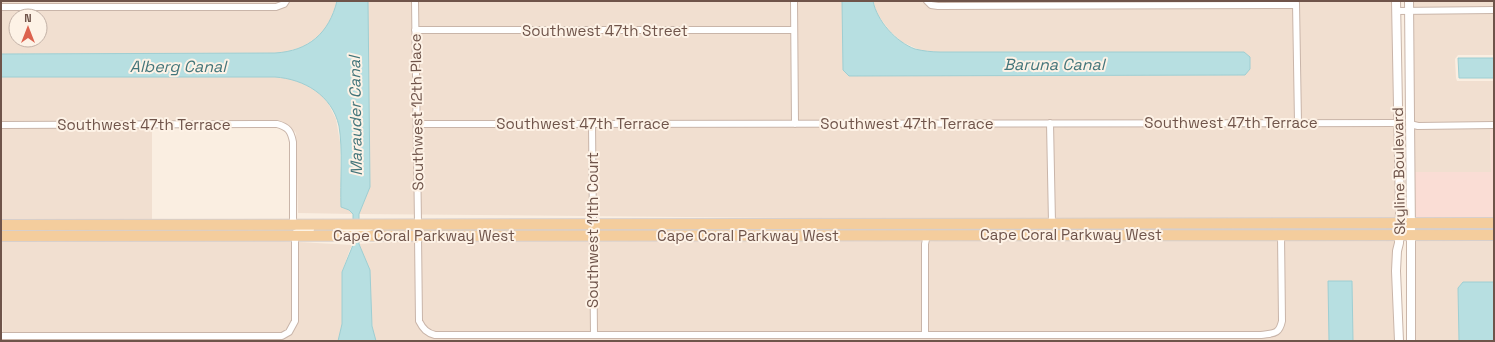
<svg xmlns="http://www.w3.org/2000/svg" width="1495" height="342" viewBox="0 0 1495 342" font-family="'Space Grotesk',sans-serif">
<style>
.residential{fill:#f1dfd0;fill-rule:evenodd}
.commercial{fill:#faddd5}
.water{fill:#b7dfe1;stroke:#9eced2}
.lines{fill:none;stroke-linecap:round;stroke-linejoin:round}
.minor-casing{stroke:#c9b5a9;stroke-width:8}
.tertiary-casing{stroke:#c9b5a9;stroke-width:10}
.primary-casing{stroke:#d7cfcc;stroke-width:12}
.minor{stroke:#fff;stroke-width:6}
.tertiary{stroke:#fff;stroke-width:8}
.primary{stroke:#f4cd9d;stroke-width:10}
.labels{text-anchor:middle;stroke-width:4;stroke-linejoin:round;paint-order:stroke}
.street-label{font-size:15px;fill:#6f544a;stroke:#fdf2e6}
.water-label{font-size:16px;font-style:italic;fill:#43757a;stroke:#fdf2e6}
</style>
<rect width="100%" height="100%" fill="#faeee1"/>
<path class="residential" d="M 1,1 L 337,1 L 330,21 L 323,31 L 317,37 L 304,46 L 283,53 L 4,54 L 1,54 ZM 16,16 L 40,16 L 40,40 L 16,40 Z
M 368,1 L 842,1 L 843,70 L 849,76 L 866,76 L 1244,75 L 1244,52 L 940,52 L 922,51 L 902,42 L 890,31 L 877,14 L 873,1 L 1393,1 L 1397,219 L 1018,219 L 1018,218 L 1016,219 L 913,219 L 359,214 L 370,187 Z
M 1412,1 L 1494,1 L 1494,55 L 1458,55 L 1455,59 L 1456,78 L 1457,81 L 1494,81 L 1494,128 L 1490,128 L 1491,172 L 1414,172 Z
M 1,77 L 275,77 L 292,79 L 301,82 L 320,94 L 328,103 L 336,119 L 340,142 L 341,206 L 350,210 L 353,214 L 298,213 L 296,133 L 290,127 L 271,124 L 152,125 L 152,221 L 1,221 Z
M 1017,227 L 1397,227 L 1397,231 L 1010,231 Z
M 1396,239 L 1396,341 L 1353,341 L 1352,281 L 1329,281 L 1329,341 L 376,341 L 373,333 L 370,297 L 359,244 L 422,240 Z
M 1415,239 L 1494,239 L 1494,282 L 1463,282 L 1458,288 L 1459,341 L 1412,341 Z
M 122,240 L 262,240 L 353,245 L 350,249 L 342,272 L 342,324 L 338,341 L 1,341 L 1,339 L 3,338 L 1,242 Z"/>
<path class="commercial" d="M 1490,128 L 1494,128 L 1494,219 L 1415,219 L 1414,176 L 1415,175 L 1414,172 L 1491,172 Z"/>
<path class="water" d="M 337,1 L 368,1 L 370,187 L 359,214 L 359,244 L 370,270 L 372,326 L 376,341 L 338,341 L 342,324 L 342,272 L 353,245 L 353,214 L 349,210 L 341,207 C 340,183 343,149 339,126 C 332,95 304,79 275,77 L 1,77 L 1,54 L 275,53 C 309,51 329,33 337,1 Z
M 842,1 L 873,1 C 877,21 896,42 915,49 C 923,51 932,52 940,52 L 1244,52 L 1250,57 L 1250,69 L 1245,75 L 849,76 L 843,70 Z
M 1458,58 L 1494,58 L 1494,78 L 1459,78 Z
M 1328,281 L 1352,281 L 1353,341 L 1329,341 Z
M 1463,282 L 1494,282 L 1494,341 L 1459,341 L 1458,288 Z"/>
<g class="lines">
<g class="minor-casing">
<path id="minor" d="M 415,1 L 418,224
M 794,1 L 795,124
M 927,1 L 931,5 L 938,6 L 1296,5
M 1296,3 L 1298,123
M 1,7 L 276,7 L 284,4 L 286,1
M 1397,11 L 1494,10
M 415,30 L 794,30
M 1050,123 L 1052,223
M 417,124 L 1398,123
M 592,124 L 594,335
M 1410,124 L 1418,126 L 1494,125
M 1,125 L 277,124 C 288,127 291,131 293,142 L 293,224
M 336,230 L 364,230 L 371,227
M 418,236 L 419,321 C 423,329 427,333 435,335 L 1261,335 C 1273,333 1279,335 1282,321 L 1281,235
M 925,335 L 925,244 L 927,235
M 1,336 L 282,336 L 289,332 L 295,321 L 295,233 L 301,230 L 311,229"/>
</g>
<g class="tertiary-casing">
<path id="tertiary" d="M 1396,1 L 1400,212 L 1399,243 L 1397,251 L 1396,271 L 1399,341
M 1409,1 L 1411,235 L 1411,341"/>
</g>
<g class="primary-casing">
<path id="primary" d="M 1,225 L 1494,223
M 1,236 L 1494,235"/>
</g>
<use href="#minor" class="minor"/>
<use href="#tertiary" class="tertiary"/>
<use href="#primary" class="primary"/>
</g>
<g class="labels">
<g class="street-label">
<text x="605" y="36">Southwest 47th Street</text>
<text transform="translate(417 112) rotate(-91)" y="5">Southwest 12th Place</text>
<text x="1231" y="128">Southwest 47th Terrace</text>
<text x="583" y="129">Southwest 47th Terrace</text>
<text x="907" y="129">Southwest 47th Terrace</text>
<text x="144" y="130">Southwest 47th Terrace</text>
<text transform="translate(1399 171) rotate(-91)" y="5">Skyline Boulevard</text>
<text transform="translate(593 230) rotate(-90)" y="5">Southwest 11th Court</text>
<text x="1071" y="240">Cape Coral Parkway West</text>
<text x="424" y="241">Cape Coral Parkway West</text>
<text x="748" y="241">Cape Coral Parkway West</text>
</g>
<g class="water-label">
<text x="1054" y="70">Baruna Canal</text>
<text x="178" y="72">Alberg Canal</text>
<text transform="translate(355 116) rotate(-91)" y="6">Marauder Canal</text>
</g>
</g>
<rect width="1495" height="342" fill="none" stroke="#6f544a" stroke-width="4"/>
<g transform="translate(28 28)"><circle r="19" fill="#fdf2e6" stroke="#c4b3a8"/>
<path d="M0-3L7 15L0 10L-7 15Z" fill="#dc624e"/>
<text y="-6" font-size="11" font-weight="bold" text-anchor="middle" fill="#6f544a">N</text>
</g>
</svg>
